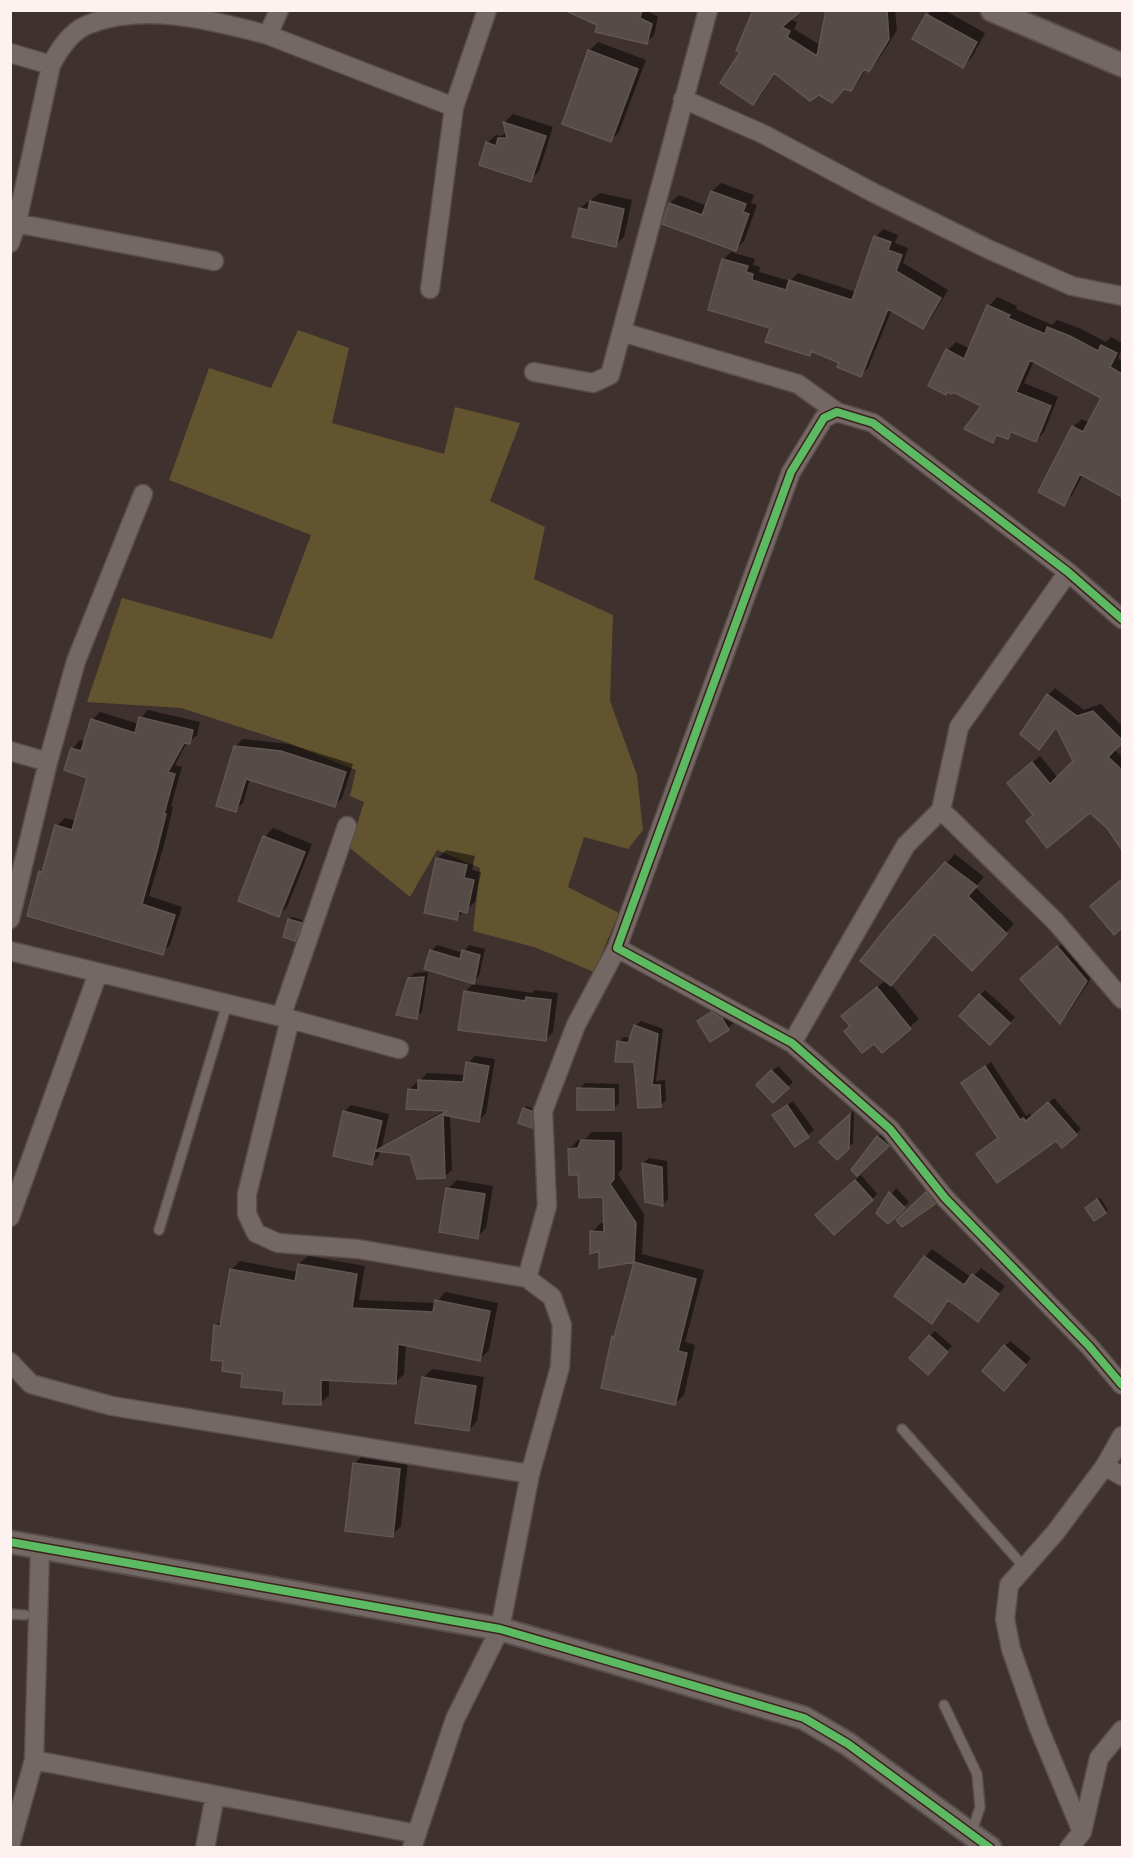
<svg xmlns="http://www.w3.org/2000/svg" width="1133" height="1858" viewBox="0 0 1133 1858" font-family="'Source Serif 4',serif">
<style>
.green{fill:#635430}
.shadow{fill:#0007}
.building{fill:#564c47;stroke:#615650;stroke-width:1.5}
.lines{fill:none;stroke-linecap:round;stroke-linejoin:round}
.service-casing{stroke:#584d4a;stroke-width:12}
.minor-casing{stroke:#584d4a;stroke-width:21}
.tertiary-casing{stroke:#584d4a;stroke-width:26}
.service{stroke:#746864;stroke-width:9}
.minor{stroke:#746864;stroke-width:18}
.tertiary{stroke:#746864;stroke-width:22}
.cycleway-casing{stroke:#3c221b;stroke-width:11}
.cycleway{stroke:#5cba63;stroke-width:8}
</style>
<rect width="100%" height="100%" fill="#3f312d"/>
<path class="green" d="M 298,330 L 349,348 L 332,423 L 444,454 L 455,407 L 520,423 L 490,501 L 545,527 L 534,579 L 613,615 L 610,701 L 637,775 L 643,830 L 628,849 L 584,837 L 568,887 L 619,913 L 594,972 L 534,947 L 473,931 L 480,868 L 437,850 L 410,897 L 350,848 L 364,802 L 350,796 L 356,770 L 283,741 L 181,708 L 87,702 L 122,598 L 272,639 L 311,535 L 169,480 L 209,368 L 271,388 Z"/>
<path class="shadow" d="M 571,10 L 646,10 L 658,17 L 654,35 L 647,42 Z
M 827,10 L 895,10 L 897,30 L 877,62 L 869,71 L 866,69 L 859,81 L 851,89 L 775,73 L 761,95 L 752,103 L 742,52 L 789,19 L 797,22 L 794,29 L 820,45 Z
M 931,10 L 944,10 L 985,33 L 972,57 L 963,66 L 914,38 Z
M 598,42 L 646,60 L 619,132 L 610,141 L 589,51 Z
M 513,114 L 553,127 L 539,171 L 530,180 L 487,143 L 496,135 L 502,136 L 507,131 L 505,122 Z
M 721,183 L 754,195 L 751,203 L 757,205 L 744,241 L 735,250 L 670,203 L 679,195 L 707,206 L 712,191 Z
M 600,193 L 632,200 L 624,237 L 615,245 L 574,236 L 580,208 Z
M 883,229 L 898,235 L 895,243 L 908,248 L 903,263 L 948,290 L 930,320 L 922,327 L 892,309 L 868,368 L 861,375 L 841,362 L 813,350 L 809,354 L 772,327 L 723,260 L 731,252 L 755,259 L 753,265 L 760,267 L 759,272 L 790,281 L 798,273 L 856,292 L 876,237 Z
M 997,297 L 1017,306 L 1016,309 L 1052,325 L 1057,320 L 1079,328 L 1106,342 L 1111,337 L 1122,343 L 1122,348 L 1118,358 L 1122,361 L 1122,495 L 1083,474 L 1072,495 L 1063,504 L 1073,427 L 1082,419 L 1089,423 L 1103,398 L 1034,361 L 1024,383 L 1058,397 L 1044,432 L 1036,441 L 1014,432 L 1008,438 L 999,434 L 992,441 L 966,429 L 983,405 L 948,350 L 956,342 L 970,349 L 989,306 Z
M 1055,688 L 1084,710 L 1101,704 L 1122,726 L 1122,741 L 1114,749 L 1122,757 L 1122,847 L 1108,827 L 1090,812 L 1035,815 L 1016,776 L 1040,756 L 1058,778 L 1075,761 L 1048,695 Z
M 148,710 L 200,722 L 197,735 L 189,743 L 187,742 L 175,765 L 182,767 L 171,806 L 173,807 L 164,845 L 149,896 L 182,907 L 170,945 L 162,953 L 40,871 L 45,866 L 57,826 L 65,818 L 76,821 L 88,777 L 66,769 L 73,748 L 80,740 L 86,742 L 92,720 L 100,712 L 139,724 L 141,718 Z
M 243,739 L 289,744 L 353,764 L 342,798 L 335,805 L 250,779 L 243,803 L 235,810 L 235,747 Z
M 273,828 L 312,844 L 287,907 L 278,916 L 265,837 Z
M 446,850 L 475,856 L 472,870 L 481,872 L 475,902 L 456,918 L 437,859 Z
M 955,854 L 984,877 L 975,887 L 1014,924 L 972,968 L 935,933 L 891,984 L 919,1019 L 882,1051 L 874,1042 L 851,1026 L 852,1007 L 886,980 L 891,924 Z
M 1122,880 L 1122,926 L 1114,933 L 1101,898 Z
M 292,917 L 303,920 L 295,939 L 290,919 Z
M 1067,939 L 1095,972 L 1068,1014 L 1060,1022 L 1031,970 Z
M 437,945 L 463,953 L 469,945 L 485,949 L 479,976 L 473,982 L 431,951 Z
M 10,955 L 13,956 L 12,969 L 10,971 Z
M 428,972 L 422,1012 L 416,1017 L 409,978 L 415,973 Z
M 473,984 L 532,993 L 535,990 L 558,993 L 553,1032 L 545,1040 L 466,991 Z
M 985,990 L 1015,1017 L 990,1043 L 961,1016 Z
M 718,1007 L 727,1012 L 734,1023 L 710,1040 L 699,1021 Z
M 641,1021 L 663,1029 L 656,1081 L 665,1080 L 666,1100 L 661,1105 L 635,1060 L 619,1042 L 624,1037 L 631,1038 L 635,1026 Z
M 475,1056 L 495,1059 L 486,1113 L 479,1120 L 450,1115 L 452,1170 L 444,1177 L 411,1154 L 380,1150 L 379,1156 L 372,1163 L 344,1112 L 351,1105 L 389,1114 L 382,1146 L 447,1109 L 409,1090 L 417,1082 L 419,1082 L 427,1073 L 465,1075 L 468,1063 Z
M 991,1062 L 1026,1116 L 1030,1113 L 1032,1117 L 1054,1098 L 1081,1129 L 1076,1134 L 978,1154 L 999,1137 L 963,1083 Z
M 778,1066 L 793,1082 L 773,1101 L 758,1085 Z
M 585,1083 L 619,1084 L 619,1103 L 613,1109 L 579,1089 Z
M 793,1101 L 814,1130 L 796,1145 L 780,1110 Z
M 526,1106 L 534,1109 L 534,1124 L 532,1126 L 520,1122 Z
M 854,1111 L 853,1143 L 837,1158 L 822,1142 Z
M 592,1132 L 622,1132 L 622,1169 L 618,1174 L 644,1214 L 642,1254 L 704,1270 L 685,1342 L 695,1345 L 684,1395 L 675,1403 L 614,1337 L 617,1334 L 636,1261 L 600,1266 L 600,1248 L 592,1232 L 601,1223 L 605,1223 L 605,1195 L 580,1173 L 570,1149 L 578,1140 L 584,1140 Z
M 880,1135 L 890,1142 L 857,1174 L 878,1137 Z
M 649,1158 L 667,1161 L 668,1199 L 663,1205 L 646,1201 L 643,1163 Z
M 861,1175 L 877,1194 L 872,1199 L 823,1209 Z
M 457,1180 L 493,1186 L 486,1228 L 477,1237 L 448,1189 Z
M 896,1188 L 909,1202 L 888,1222 L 878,1213 Z
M 929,1191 L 936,1200 L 902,1225 L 898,1220 Z
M 1100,1198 L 1108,1210 L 1095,1219 L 1089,1205 Z
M 932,1249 L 972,1278 L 981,1268 L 1005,1286 L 978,1320 L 950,1299 L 931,1322 L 925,1257 Z
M 308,1256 L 365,1266 L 359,1300 L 436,1303 L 445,1292 L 498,1303 L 489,1350 L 480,1359 L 406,1344 L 404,1374 L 395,1383 L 329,1379 L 329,1395 L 320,1404 L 244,1372 L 224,1359 L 216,1326 L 222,1319 L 231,1270 L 240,1261 L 298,1272 L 299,1264 Z
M 935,1331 L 952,1346 L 933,1368 L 930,1336 Z
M 1010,1341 L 1031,1358 L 1010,1383 L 1005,1346 Z
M 432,1369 L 484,1377 L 477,1421 L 469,1430 L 423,1378 Z
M 363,1455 L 408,1461 L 401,1526 L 392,1535 L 354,1464 Z"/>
<path class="building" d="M 564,10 L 642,10 L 640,18 L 652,24 L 647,44 L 595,32 L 597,25 Z
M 753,10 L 802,10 L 782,27 L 790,31 L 787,37 L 817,56 L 826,10 L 887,10 L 889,39 L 869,72 L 864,69 L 851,91 L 844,89 L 832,103 L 819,95 L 810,101 L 774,73 L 753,105 L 720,83 L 740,52 L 736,51 Z
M 926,14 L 977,42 L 963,68 L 912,39 Z
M 588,50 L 638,69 L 611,142 L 562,124 Z
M 503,122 L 546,136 L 531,182 L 479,165 L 486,142 L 496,146 L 498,138 L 507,138 Z
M 711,191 L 746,204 L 743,212 L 749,214 L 736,251 L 662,224 L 669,203 L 702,215 Z
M 590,201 L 624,209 L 616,247 L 572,237 L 579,208 L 588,210 Z
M 874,236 L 891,242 L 888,250 L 902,255 L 896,271 L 941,298 L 923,329 L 888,309 L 861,377 L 837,367 L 839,363 L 811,351 L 810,356 L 765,342 L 770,328 L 708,310 L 722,259 L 748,266 L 746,272 L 753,274 L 752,280 L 786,290 L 789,280 L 852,300 Z
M 987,305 L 1010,315 L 1008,318 L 1045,334 L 1047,327 L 1070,336 L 1098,351 L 1101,345 L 1117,353 L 1110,367 L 1122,374 L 1122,497 L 1080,474 L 1064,506 L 1038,492 L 1072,426 L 1083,432 L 1101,398 L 1030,360 L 1016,392 L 1051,406 L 1036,442 L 1011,432 L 1008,439 L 996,435 L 993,443 L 964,429 L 981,406 L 953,392 L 952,394 L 947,392 L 946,395 L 928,386 L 946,349 L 964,359 Z
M 1047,694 L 1077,716 L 1093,711 L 1122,740 L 1122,743 L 1108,757 L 1122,770 L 1122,850 L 1107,828 L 1090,813 L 1047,848 L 1026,821 L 1033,815 L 1007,783 L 1032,762 L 1050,784 L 1073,761 L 1056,727 L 1039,750 L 1020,734 Z
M 139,717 L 193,730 L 190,744 L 184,743 L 168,772 L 175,774 L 164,814 L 166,814 L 156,854 L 142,904 L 175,915 L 163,955 L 27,916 L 39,871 L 42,872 L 55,825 L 72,830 L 87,778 L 64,770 L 71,748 L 81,751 L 91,719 L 135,733 Z
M 234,746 L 281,751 L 346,772 L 335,807 L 246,779 L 236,812 L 216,806 Z
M 263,836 L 305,852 L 279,917 L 238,901 Z
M 436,858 L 467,865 L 464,878 L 474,880 L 467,913 L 459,911 L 457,920 L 424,913 Z
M 945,862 L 977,886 L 968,896 L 1007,934 L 972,971 L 934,934 L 891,986 L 860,961 L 890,923 Z
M 1122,879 L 1122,928 L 1114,935 L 1090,906 Z
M 288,919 L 302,923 L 295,941 L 283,937 Z
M 1057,946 L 1087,981 L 1060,1024 L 1020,979 Z
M 430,950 L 460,959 L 462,950 L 480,955 L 474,984 L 424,969 Z
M 424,977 L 417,1019 L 396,1015 L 408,978 Z
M 877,987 L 911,1029 L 882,1053 L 874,1044 L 862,1053 L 844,1031 L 850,1026 L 841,1016 Z
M 464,991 L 525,1001 L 526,997 L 551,1000 L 546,1041 L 458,1030 Z
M 979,994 L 1010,1023 L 990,1045 L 959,1016 Z
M 711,1012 L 722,1018 L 729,1030 L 710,1042 L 697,1021 Z
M 634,1025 L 658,1034 L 652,1085 L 660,1085 L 661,1107 L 638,1108 L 634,1062 L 615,1062 L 617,1041 L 628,1043 Z
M 466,1062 L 489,1066 L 479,1122 L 443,1115 L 445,1178 L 417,1179 L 410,1155 L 375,1151 L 372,1165 L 333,1156 L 343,1111 L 382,1121 L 375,1151 L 447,1111 L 406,1109 L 408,1089 L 418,1090 L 418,1080 L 463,1082 Z
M 985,1066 L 1020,1120 L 1023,1118 L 1026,1121 L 1048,1102 L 1077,1135 L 1062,1148 L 1056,1141 L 997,1183 L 976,1154 L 998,1138 L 961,1083 Z
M 771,1070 L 789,1088 L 773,1103 L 756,1085 Z
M 577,1088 L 614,1089 L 614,1110 L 577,1110 Z
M 787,1105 L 809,1137 L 795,1147 L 772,1115 Z
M 523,1108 L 532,1111 L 532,1128 L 518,1123 Z
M 850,1114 L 849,1149 L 837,1160 L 819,1142 Z
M 877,1136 L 889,1146 L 857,1176 L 851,1170 Z
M 581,1140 L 614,1141 L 614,1179 L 610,1184 L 636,1223 L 634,1262 L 599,1268 L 599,1251 L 590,1254 L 590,1231 L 604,1232 L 603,1197 L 579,1198 L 578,1175 L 569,1175 L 568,1149 L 578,1148 Z
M 642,1163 L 662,1167 L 663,1206 L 645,1202 Z
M 855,1180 L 873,1200 L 834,1235 L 815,1215 Z
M 446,1188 L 485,1194 L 478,1239 L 439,1232 Z
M 889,1192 L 905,1208 L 888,1224 L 876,1213 Z
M 926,1192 L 935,1204 L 902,1227 L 896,1220 Z
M 1097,1199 L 1106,1213 L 1094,1221 L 1085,1208 Z
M 924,1256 L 964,1285 L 972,1274 L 999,1294 L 978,1322 L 948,1300 L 932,1324 L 894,1296 Z
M 634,1262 L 696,1279 L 678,1351 L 687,1353 L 675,1405 L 601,1388 L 612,1336 L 614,1337 Z
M 298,1264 L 357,1274 L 352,1308 L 433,1312 L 435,1300 L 490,1311 L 480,1361 L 398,1344 L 396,1384 L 321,1380 L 321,1405 L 283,1404 L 284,1391 L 241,1387 L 242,1374 L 222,1371 L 223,1361 L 211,1360 L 214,1325 L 220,1326 L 230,1269 L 295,1281 Z
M 929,1335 L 948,1352 L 928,1375 L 909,1358 Z
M 1004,1345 L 1026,1365 L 1004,1391 L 982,1371 Z
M 422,1377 L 476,1386 L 469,1431 L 415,1423 Z
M 353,1463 L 400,1469 L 393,1537 L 345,1531 Z"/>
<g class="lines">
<g class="service-casing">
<path id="service" d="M 159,1230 L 227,1004
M 902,1429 L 1024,1567
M 10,1614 L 25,1615
M 944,1705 L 977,1774 L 980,1807 L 971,1834"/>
</g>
<g class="minor-casing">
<path id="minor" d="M 268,35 L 454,107 L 430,289
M 10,53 L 51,65
M 683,99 L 763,134 L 874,193 L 990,250 L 1072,286 L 1122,296
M 454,107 L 487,10
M 10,222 L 214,261
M 10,243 L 17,222 L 51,65 C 59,50 70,32 87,25 C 143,2 212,20 268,35 L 279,10
M 622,332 L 798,384 L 837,412
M 534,372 L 593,383 L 610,375 L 708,10
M 1122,619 L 1068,572 L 873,423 L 837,412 L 824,418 L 791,472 L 617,948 L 792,1043 L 890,1129 L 945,1198 L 1089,1346 L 1122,1385
M 10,751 L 48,762
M 941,810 L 1055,921 L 1122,999
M 10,919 L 48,762 L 76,661 L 143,494
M 10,951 L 290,1019 L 399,1049
M 281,1017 L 347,826
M 290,1019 L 247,1194 L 247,1214 L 256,1233 L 278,1243 L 358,1249 L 527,1278
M 792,1043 L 906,845 L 941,810 L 959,727 L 1068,572
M 10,1217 L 98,973
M 10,1362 L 31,1384 L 112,1406 L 530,1474
M 1105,1466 L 1122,1476
M 34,1760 L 417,1834
M 1082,1832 L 1038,1726 L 1011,1649 L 1005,1619 L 1009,1585 L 1055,1533 L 1105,1466 L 1122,1436
M 10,1846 L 34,1760 L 40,1549
M 205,1848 L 215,1796
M 412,1848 L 455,1719 L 500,1629 L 530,1474 L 560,1367 L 562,1325 L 552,1297 L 527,1278 L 547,1206 L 543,1111 L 576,1025 L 617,948
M 1069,1848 L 1082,1832 L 1099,1758 L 1122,1730"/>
</g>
<g class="tertiary-casing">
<path id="tertiary" d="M 992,10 L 1122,65
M 10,1542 L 500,1629 L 804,1718 L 848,1744 L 990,1848"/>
</g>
<use href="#service" class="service"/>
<use href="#minor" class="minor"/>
<use href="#tertiary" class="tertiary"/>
<g class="cycleway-casing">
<path id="cycleway" d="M 1122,619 L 1068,572 L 873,423 L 837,412 L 824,418 L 791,472 L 617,948 L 792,1043 L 890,1129 L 945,1198 L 1089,1346 L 1122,1385
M 10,1542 L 500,1629 L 804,1718 L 848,1744 L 990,1848"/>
</g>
<use href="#cycleway" class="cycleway"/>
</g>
<rect width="1133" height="1858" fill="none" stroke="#fdf2ef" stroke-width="24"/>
</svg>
